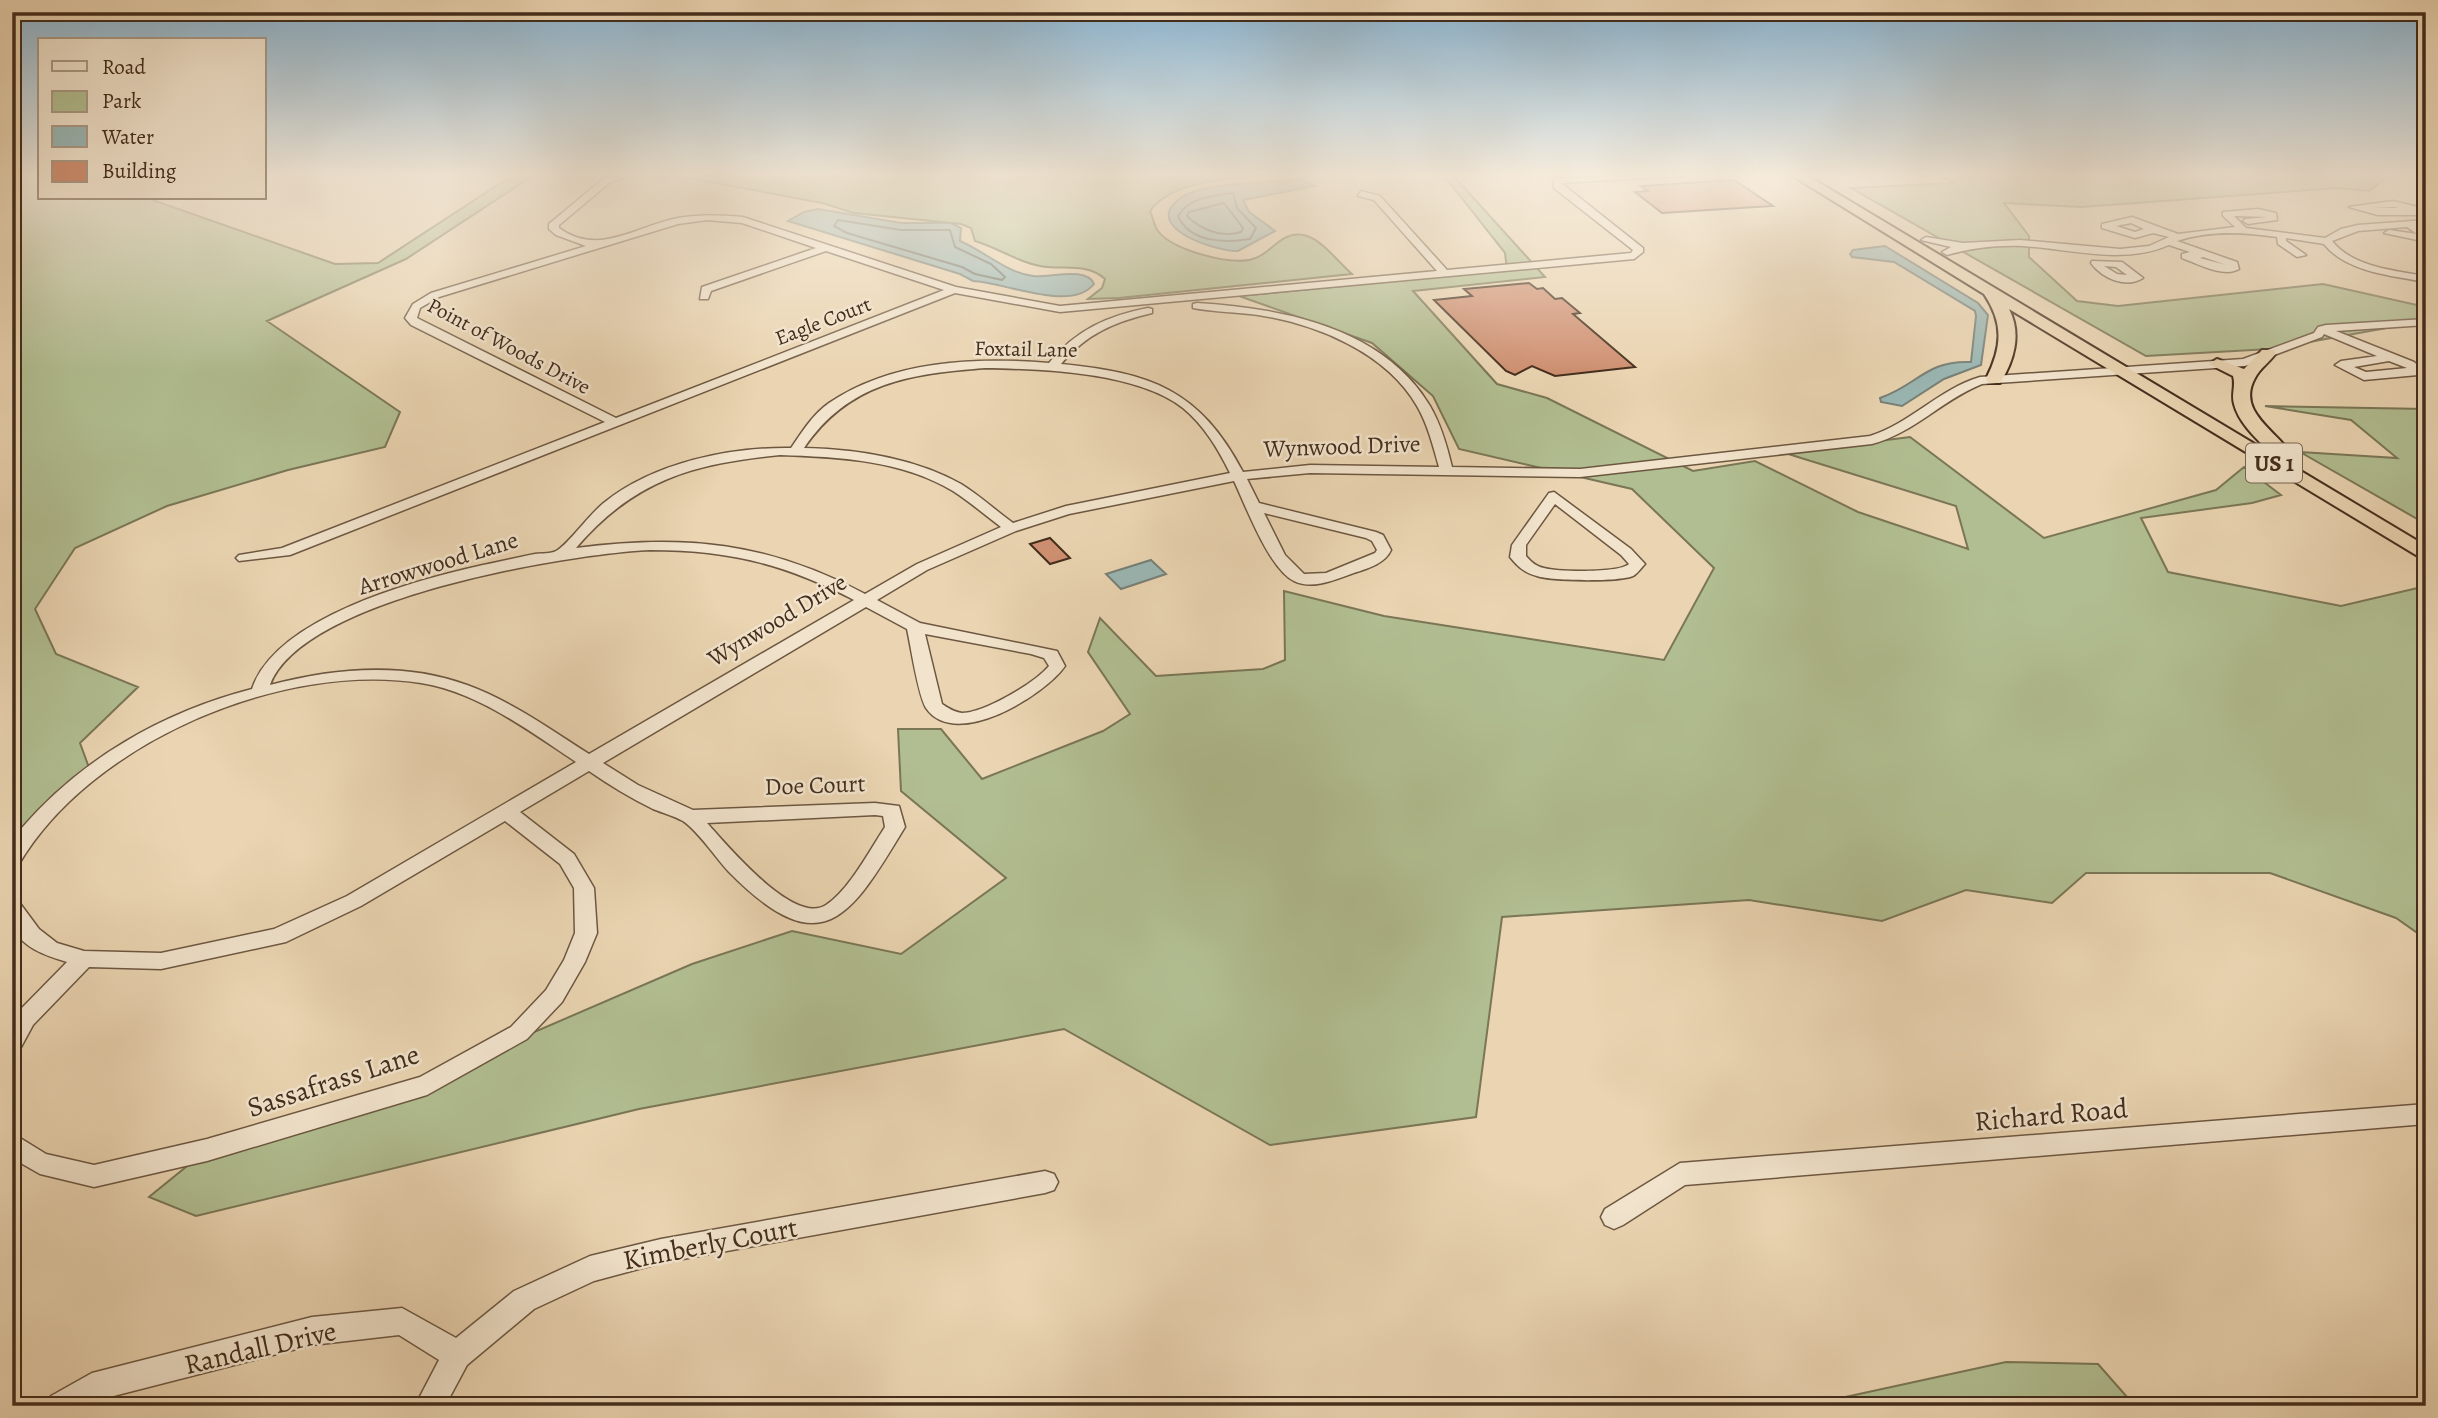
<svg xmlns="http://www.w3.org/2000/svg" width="2438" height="1418" viewBox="0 0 2438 1418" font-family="Alegreya,serif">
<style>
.green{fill:#b1be91;stroke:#7a7656;stroke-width:2}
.water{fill:#9ab7b4;stroke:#778077;stroke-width:2}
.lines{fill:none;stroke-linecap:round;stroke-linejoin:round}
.shore{stroke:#6e7268;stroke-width:2}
.building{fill:#cf9072;stroke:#432d1c;stroke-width:2}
.minor-casing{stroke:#6d5741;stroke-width:3}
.highway-casing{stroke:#432d1c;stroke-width:4}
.minor{fill:#f1e3cc;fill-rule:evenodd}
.highway{fill:#ead4b1;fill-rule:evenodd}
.labels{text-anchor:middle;stroke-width:5;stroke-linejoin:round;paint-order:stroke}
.far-street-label{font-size:21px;fill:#432d1c;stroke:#f1e3cc}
.shield{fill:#f1e3cc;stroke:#776451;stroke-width:2}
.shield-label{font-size:23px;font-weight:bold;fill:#432d1c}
.street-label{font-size:24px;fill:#432d1c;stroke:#f1e3cc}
.near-street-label{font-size:28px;fill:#432d1c;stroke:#f1e3cc}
</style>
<rect width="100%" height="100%" fill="#ead4b1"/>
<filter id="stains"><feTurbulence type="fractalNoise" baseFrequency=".00286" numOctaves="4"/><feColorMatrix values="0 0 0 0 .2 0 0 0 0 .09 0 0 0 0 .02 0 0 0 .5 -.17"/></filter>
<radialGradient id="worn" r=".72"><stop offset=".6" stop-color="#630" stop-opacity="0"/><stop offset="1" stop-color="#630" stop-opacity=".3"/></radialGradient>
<path class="green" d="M 12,173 L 40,173 L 40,198 L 147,198 L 335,264 L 378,263 L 516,173 L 537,173 L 406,259 L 267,321 L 400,412 L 385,447 L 288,470 L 167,506 L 75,548 L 35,609 L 56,654 L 138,687 L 80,743 L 91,773 L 12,847 Z
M 663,173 L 1302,173 C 1260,177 1176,174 1150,211 C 1153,217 1154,226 1158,231 C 1172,250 1227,264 1249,260 C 1272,256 1280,228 1307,236 C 1323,241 1339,263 1352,274 L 1119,298 L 1088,299 L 1102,288 L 1105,279 C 1089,264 1069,269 1048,267 C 1022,265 999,248 975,241 L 971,228 L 961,224 L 854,213 L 822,203 Z
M 1442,173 L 1451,173 L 1545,277 L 1413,291 L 1497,384 L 1547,398 L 1693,471 L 1755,461 L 1858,512 L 1968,549 L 1956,506 L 1785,453 L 1910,437 L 2044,538 L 2216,490 L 2244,467 L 2281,495 L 2252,503 L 2141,518 L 2168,572 L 2341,606 L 2426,586 L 2426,887 L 2418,889 L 2426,898 L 2426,939 L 2396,918 L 2270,873 L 2086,873 L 2052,903 L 1966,890 L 1882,921 L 1749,900 L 1502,917 L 1476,1117 L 1270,1145 L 1064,1029 L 639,1109 L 196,1216 L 149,1197 L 202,1154 L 427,1089 L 481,1055 L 692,964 L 792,931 L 901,954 L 1006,878 L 901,791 L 898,729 L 941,729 L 982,779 L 1103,731 L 1130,714 L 1088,652 L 1100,618 L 1156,676 L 1263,669 L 1285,660 L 1284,591 L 1384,616 L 1664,660 L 1714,568 L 1632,489 L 1459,449 L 1433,396 L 1372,343 L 1239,296 L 1507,270 L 1505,253 Z
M 1935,173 L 2416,173 L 2387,177 L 2369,191 L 2337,188 L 2081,207 L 2004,203 L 2029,236 L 2029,257 L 2077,301 L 2118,306 L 2323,284 L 2426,307 L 2426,321 L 2270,349 L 2146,356 L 1851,188 L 1953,183 Z
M 2265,406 L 2426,409 L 2426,524 L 2300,452 L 2397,458 L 2351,420 Z
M 2006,1362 L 2098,1364 L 2135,1406 L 1804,1406 Z"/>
<path class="water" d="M 1290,180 L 1303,180 L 1315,186 L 1243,200 L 1249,212 L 1275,231 L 1238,251 C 1218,252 1141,228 1179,199 C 1201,182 1263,183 1290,180 Z
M 818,209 L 901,223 L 951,223 L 961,228 L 960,241 C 984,251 1007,273 1033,276 C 1049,278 1087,266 1094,284 C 1071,313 1004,282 973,281 L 960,274 L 788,221 L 804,212 Z
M 1885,246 L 1978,303 L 1988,315 L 1981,365 L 1944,379 L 1902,406 L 1881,402 L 1880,398 C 1918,385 1926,360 1971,362 L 1976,316 L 1975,311 L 1894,262 L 1852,257 L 1850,254 L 1853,250 Z
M 1151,560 L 1166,574 L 1121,589 L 1106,574 Z"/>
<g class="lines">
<path class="shore" d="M 1233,193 L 1237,208 L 1256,228 L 1250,239 C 1225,243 1190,243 1178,216 C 1189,197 1213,196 1233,193 Z
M 1224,203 L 1243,228 L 1241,232 C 1222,238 1201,230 1187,216 L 1189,212 Z
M 838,220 L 901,230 L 950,230 L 955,247 L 991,264 L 1005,277 L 1002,280 L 975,274 L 962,267 L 847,233 L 834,226 Z"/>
</g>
<path class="building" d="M 1734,180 L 1773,206 L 1662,213 L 1635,192 L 1648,191 L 1641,186 Z
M 1529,283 L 1537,289 L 1543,288 L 1555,299 L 1562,298 L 1580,313 L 1573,314 L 1635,367 L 1555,376 L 1532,366 L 1515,375 L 1506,371 L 1434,300 L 1472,296 L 1464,289 Z
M 1050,538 L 1070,558 L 1050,564 L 1030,544 Z"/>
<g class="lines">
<g class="minor-casing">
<path id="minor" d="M 621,173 L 628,175 L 609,183 L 559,225 L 559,228 C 599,257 636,226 678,218 C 700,214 721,215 743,217 L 956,287 L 1060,306 L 1437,271 L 1374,200 L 1358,196 L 1361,191 L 1380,196 L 1447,270 L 1631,253 L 1633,250 L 1554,188 L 1554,179 L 1687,173 L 1683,176 L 1561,183 L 1643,248 L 1643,252 L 1634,259 L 1060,312 L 955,293 L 290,555 L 239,561 L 236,558 L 239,555 L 282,548 L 605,422 L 411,325 L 405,318 L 413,304 L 431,293 L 586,246 L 556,235 L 549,229 L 549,224 L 603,179 ZM 707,220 L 742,223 L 816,248 L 702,287 L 700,299 L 708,299 L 711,291 L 826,251 L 944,290 L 616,418 L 417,318 L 420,308 L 439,297 L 678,224 Z
M 2393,201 L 2426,209 L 2426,215 L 2378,215 L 2349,207 ZM 2393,207 L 2399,208 L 2374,208 Z
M 2258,209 L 2276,213 L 2277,220 L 2248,224 L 2243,221 L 2245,219 L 2268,217 L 2234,216 L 2246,228 L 2325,238 L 2341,229 L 2358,225 L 2426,220 L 2426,226 L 2421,226 L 2426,230 L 2426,240 L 2422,241 L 2384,233 L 2389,230 L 2417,234 L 2407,227 L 2358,231 L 2332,241 C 2352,267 2396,271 2426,276 L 2426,282 C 2393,276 2346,272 2324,244 L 2286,238 L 2286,241 L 2306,255 L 2297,257 L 2278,244 L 2277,237 C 2244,232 2209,230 2177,241 L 2237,262 L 2239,269 C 2224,278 2198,264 2182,258 L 2182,254 L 2190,252 L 2169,245 C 2124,265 2070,249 2023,246 C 1997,245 1971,248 1947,255 L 1942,252 L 1951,247 L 1921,240 L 1926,237 L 1963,243 L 2020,240 L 2120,249 L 2149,246 L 2169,237 L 2153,233 L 2135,238 L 2102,228 L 2102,224 L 2132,217 L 2178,234 L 2235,227 L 2223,216 L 2223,212 ZM 2131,223 L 2144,229 L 2135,232 L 2116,226 ZM 2203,257 L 2226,265 L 2200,258 Z
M 2092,261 L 2122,262 L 2143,278 C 2126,289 2102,278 2091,263 ZM 2104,266 L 2116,267 L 2127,275 L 2117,274 Z
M 1197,303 C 1281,308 1383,327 1430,406 C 1441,425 1447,446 1452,467 L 1580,469 L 1870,436 C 1911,423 1939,389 1980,377 L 2243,359 L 2314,333 L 2318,327 L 2326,325 L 2426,319 L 2426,325 L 2336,331 L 2414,362 L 2424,371 L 2418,375 L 2364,380 L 2335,365 L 2341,361 L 2377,356 L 2324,334 L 2322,337 L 2245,366 L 1982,384 C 1942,400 1914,433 1872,444 L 1580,477 L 1310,473 L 1247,479 L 1259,503 L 1376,532 L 1383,535 L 1391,550 C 1385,564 1366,569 1351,574 C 1334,580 1312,590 1294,581 C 1269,569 1246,506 1234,481 L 1069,514 L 1016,531 L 927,570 L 877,600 L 920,623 L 1057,651 L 1065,666 C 1045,695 955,751 926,708 C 918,695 911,647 907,629 L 866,607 L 603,763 L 638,785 L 693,810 L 875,803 L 899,806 L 905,827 C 850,918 822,966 729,872 C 716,858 698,831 683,821 C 674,816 663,813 653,809 C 631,798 609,785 589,771 L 520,812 L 574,854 L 594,888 L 597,933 L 585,962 L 562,1002 L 527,1039 L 427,1095 L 207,1161 L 94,1187 L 40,1174 L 12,1158 L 12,1133 L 46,1154 L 94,1165 L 207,1139 L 420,1077 L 511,1027 L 546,990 L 564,960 L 575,933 L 574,888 L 560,864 L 505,821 L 361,906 L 286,942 L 161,969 L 89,967 L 33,1025 L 20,1049 L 12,1051 L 12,1021 L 17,1013 L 67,962 C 47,956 18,947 12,923 C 10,916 12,906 12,899 L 19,902 L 39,929 L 57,943 L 84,951 L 161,953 L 274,929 L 347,896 L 576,762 C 529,731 478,692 421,683 C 282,661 91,742 19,864 L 12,866 L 12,841 L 21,829 C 81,759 163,712 252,689 C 276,617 416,580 483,565 C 500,562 518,557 535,554 C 541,553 551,554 556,551 C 567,546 591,512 605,502 C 654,463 729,447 791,448 C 802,432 813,414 829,403 C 892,360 976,357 1049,363 C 1076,330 1107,316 1148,308 L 1152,309 L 1152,313 C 1114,322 1086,334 1061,364 C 1151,373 1199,389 1243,472 L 1310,465 L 1439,467 C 1433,446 1428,425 1417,406 C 1386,352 1316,324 1258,315 C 1236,312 1214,312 1193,308 L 1193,304 ZM 2389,361 L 2407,368 L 2366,372 L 2354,367 ZM 985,368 C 1042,369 1137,372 1183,408 C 1204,425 1218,449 1230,473 L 1066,506 L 1013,523 C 995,510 979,495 961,484 C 914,458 856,449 804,448 C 849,382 910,374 985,368 ZM 780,455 C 839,457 901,460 953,491 C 970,502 985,515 1001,527 L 917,564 L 865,594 C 767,542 685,534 576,548 C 635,479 693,464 780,455 ZM 1264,513 L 1366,538 L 1372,541 L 1377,550 L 1375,553 L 1326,573 L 1304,574 L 1285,555 ZM 650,550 C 729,550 785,564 854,600 L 589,754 C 550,729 511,701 467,685 C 405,662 334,668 270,685 C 302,598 567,554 650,550 ZM 925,634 L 1031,654 L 1044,658 L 1049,666 C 1035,683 984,713 962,713 C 954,712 948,708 942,704 ZM 875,815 L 883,816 L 885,827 C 870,850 849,890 826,905 C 794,926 727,845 707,823 Z
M 1554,492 L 1631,549 L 1645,564 C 1641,568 1637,574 1633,576 C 1619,582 1551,581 1537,576 C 1525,573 1518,567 1510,557 L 1512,545 L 1549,493 ZM 1555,504 L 1621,555 L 1629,564 C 1619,573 1559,572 1544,568 C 1537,567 1531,562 1526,556 L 1526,545 Z
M 2426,1104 L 2426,1124 L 1685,1185 L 1623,1225 L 1614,1229 L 1605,1225 L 1601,1217 L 1605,1209 L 1680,1163 Z
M 1045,1171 L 1054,1174 L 1058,1182 L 1054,1190 L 1045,1193 L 661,1263 L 594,1281 L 534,1309 L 467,1365 L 445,1406 L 415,1406 L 439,1360 L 399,1335 L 312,1345 L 98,1400 L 88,1406 L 47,1406 L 51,1396 L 92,1373 L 312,1317 L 402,1308 L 456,1338 L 514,1291 L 590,1256 L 661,1239 Z"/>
</g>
<g class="highway-casing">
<path id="highway" d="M 1788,173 L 1803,173 L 2273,455 C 2259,441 2239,424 2234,404 C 2231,394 2236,386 2233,376 L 2209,364 L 2217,359 L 2244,369 L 2262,350 L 2274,350 L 2276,353 C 2270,362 2260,368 2255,378 C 2237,410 2273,429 2289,451 L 2287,455 L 2274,455 L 2426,546 L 2426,561 L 2009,309 C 2022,334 2014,361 2000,383 L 1988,383 L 1986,379 C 2002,347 2004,324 1984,294 Z"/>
</g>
<use href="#minor" class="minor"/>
<use href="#highway" class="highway"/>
</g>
<linearGradient id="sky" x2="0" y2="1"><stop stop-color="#89b5d3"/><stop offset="0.47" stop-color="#f6ecdc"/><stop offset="1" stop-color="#f6ecdc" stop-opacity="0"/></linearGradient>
<rect width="2438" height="372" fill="url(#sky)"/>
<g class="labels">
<g class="far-street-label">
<text transform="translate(823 321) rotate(-21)" y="7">Eagle Court</text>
<text transform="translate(509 346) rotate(28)" y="7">Point of Woods Drive</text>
<text transform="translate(1026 349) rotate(1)" y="7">Foxtail Lane</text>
</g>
<rect class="shield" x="2246" y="443.5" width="56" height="39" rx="5"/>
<g class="shield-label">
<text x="2274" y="471">US 1</text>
</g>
<g class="street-label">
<text transform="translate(1342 446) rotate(-2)" y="8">Wynwood Drive</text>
<text transform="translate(438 563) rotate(-17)" y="8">Arrowwood Lane</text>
<text transform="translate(777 620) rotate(-31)" y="8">Wynwood Drive</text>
<text transform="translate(815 785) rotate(-2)" y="8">Doe Court</text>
</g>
<g class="near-street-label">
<text transform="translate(333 1080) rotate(-18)" y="10">Sassafrass Lane</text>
<text transform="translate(2051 1114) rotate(-5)" y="10">Richard Road</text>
<text transform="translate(710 1243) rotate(-11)" y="10">Kimberly Court</text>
<text transform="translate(260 1347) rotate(-13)" y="10">Randall Drive</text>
</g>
</g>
<rect width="2438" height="1418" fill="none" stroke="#ead4b1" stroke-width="42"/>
<rect x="14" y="14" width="2410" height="1390" fill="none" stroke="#432d1c" stroke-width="3.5"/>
<rect x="21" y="21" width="2396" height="1376" fill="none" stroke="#432d1c" stroke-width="2"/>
<rect x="38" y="38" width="228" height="161" fill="#f1e3cc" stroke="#ab9a86" stroke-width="2"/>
<rect x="52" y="61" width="35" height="10" fill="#f1e3cc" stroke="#ab9a86" stroke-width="2"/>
<text x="102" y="74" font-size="21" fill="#432d1c">Road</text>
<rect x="52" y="91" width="35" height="21" fill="#b1be91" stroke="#ab9a86" stroke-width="2"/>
<text x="102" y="108" font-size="21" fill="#432d1c">Park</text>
<rect x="52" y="126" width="35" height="21" fill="#9ab7b4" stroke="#ab9a86" stroke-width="2"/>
<text x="102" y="144" font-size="21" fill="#432d1c">Water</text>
<rect x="52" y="161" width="35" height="21" fill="#cf9072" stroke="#ab9a86" stroke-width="2"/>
<text x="102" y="178" font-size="21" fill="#432d1c">Building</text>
<rect width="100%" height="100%" filter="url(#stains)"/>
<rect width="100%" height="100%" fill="url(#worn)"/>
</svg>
